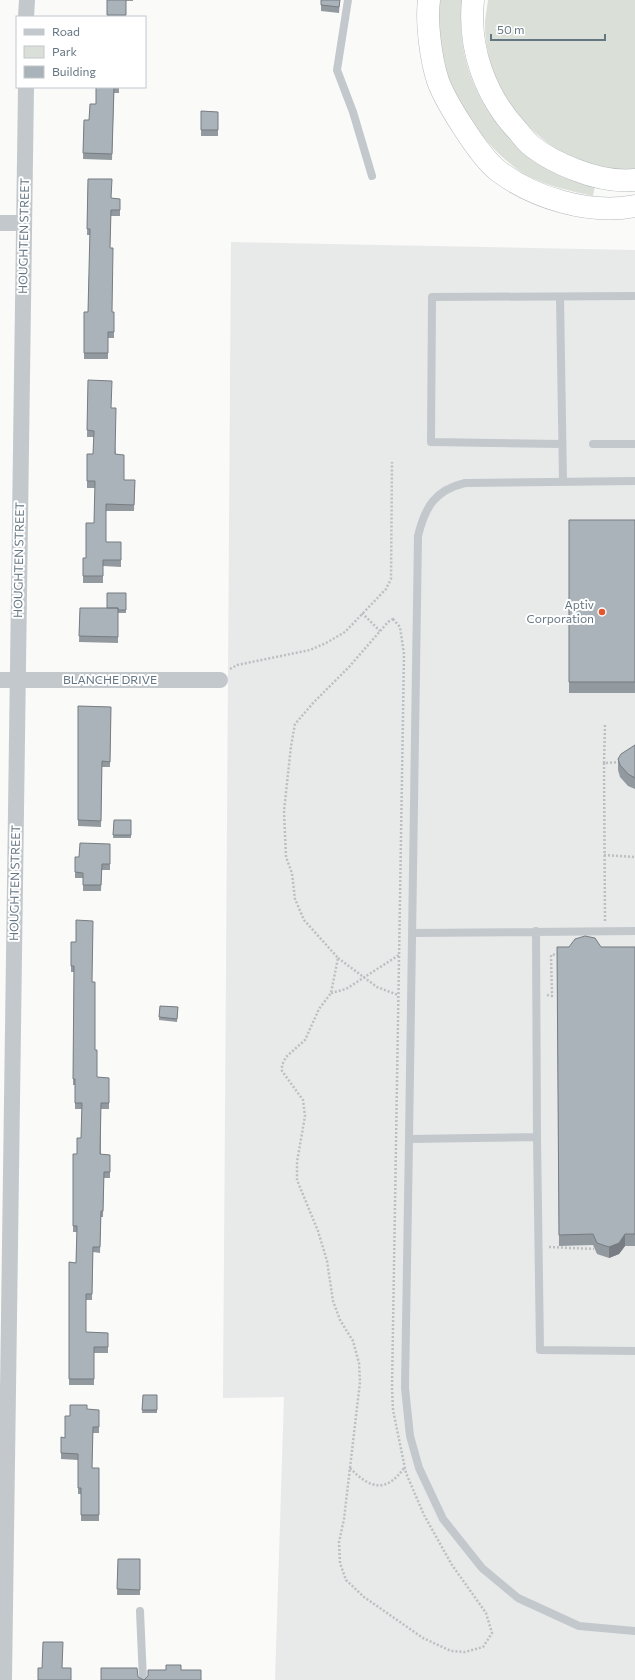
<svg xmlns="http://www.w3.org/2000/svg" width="635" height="1680" viewBox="0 0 635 1680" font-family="Commissioner,sans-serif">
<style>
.built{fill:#e8e9e9}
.green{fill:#dadfd7}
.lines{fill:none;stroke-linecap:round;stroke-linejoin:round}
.highway-casing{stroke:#b4b9bd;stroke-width:23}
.path{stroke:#bbbfc2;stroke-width:2.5;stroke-dasharray:2 2;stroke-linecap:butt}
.lane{stroke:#c3c8cc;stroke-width:8}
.street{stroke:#c3c8cc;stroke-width:16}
.highway{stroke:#fff;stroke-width:22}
.wall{fill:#929a9f}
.shaded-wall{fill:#777d82}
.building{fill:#aab3b9;stroke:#777d82}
.poi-dot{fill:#e4572e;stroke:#fff;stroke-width:1.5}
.labels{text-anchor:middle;stroke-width:4;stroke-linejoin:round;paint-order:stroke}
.street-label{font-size:12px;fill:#657683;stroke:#fff}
.poi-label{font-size:12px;fill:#657683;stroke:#fff;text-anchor:end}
</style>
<rect width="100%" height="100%" fill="#fafaf8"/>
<path class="built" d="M 231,242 L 635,250 L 635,1680 L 275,1680 L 284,1397 L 223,1398 Z"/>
<path class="green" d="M 440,0 L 463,0 C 452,66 490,135 547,167 C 554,171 561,177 568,179 C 577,182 587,183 595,186 L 593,196 C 571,191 546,186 526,175 C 487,151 453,102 442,58 C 438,40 438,18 440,0 Z
M 488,0 L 635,0 L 635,171 C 622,170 605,170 592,166 C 532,147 483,86 485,21 C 486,14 487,7 488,0 Z"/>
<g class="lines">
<g class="highway-casing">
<path id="highway" d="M 429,0 C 426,22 431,60 438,81 C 446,103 479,155 497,170 C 533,198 590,215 635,206
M 473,0 C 468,48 485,96 518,131 C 523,137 527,143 533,147 C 546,157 560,164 576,170 C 594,177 615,182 635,180"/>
</g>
<path class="path" d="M 362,613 L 380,631
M 393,619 L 400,627 L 404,654 L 392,1388 L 393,1410 L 406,1473 L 424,1515 L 452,1565 L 486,1613 L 492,1633 L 483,1647 L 465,1652 L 451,1651 L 423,1638 L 364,1597 L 346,1580 L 340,1563 L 339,1542 L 344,1519 L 360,1382 L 359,1363 L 353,1341 L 340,1320 L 333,1301 L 327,1261 L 318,1231 L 297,1180 L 297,1162 L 305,1116 L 303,1100 L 282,1071 L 282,1065 L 286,1057 L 305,1040 L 319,1009 L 331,993 L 338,958 L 304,920 L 295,899 L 292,873 L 286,857 L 284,811 L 291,746 L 295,724 L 314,702 L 349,667 L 388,622 Z
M 230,669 L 237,665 L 310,650 L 326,643 L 345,632 L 386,589 L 391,579 L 392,462
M 605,725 L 604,763 L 621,762
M 604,763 L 605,921
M 604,855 L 635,857
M 338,958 L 377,987 L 398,995
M 331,993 L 346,989 L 399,955
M 547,995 L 552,996 L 551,955 L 560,954
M 549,1247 L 594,1249
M 350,1468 C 369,1488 386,1494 404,1468"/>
<path class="lane" d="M 348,0 L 337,70 L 353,112 L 372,176
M 560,297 L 563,481
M 561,444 L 431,442 L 432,297 L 635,296
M 593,444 L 635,444
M 536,931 L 537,1137
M 413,933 L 635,931
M 409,1139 L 418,536 C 425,507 435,490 465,483 L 635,481
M 635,1351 L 540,1350 L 537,1137 L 409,1139 L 405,1388 L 410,1436 L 419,1468 L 443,1519 L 482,1568 L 518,1598 L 579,1626 L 635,1631
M 140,1611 L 143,1680"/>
<path class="street" d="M 26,17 L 27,0
M 0,223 L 24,223
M 0,680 L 220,680
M 4,1680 L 26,87"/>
<use href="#highway" class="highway"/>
</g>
<path class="wall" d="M 107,0 L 133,0 L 133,1 L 126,1 L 126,17 L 107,17 Z
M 340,0 L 339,13 L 321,11 L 321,5 Z
M 96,87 L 119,87 L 119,93 L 114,93 L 112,160 L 83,159 L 84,120 L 89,120 L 96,104 Z
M 201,111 L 218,112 L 218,136 L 201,136 Z
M 88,179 L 111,198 L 120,199 L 120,216 L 111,216 L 110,248 L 112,312 L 114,312 L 114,338 L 108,338 L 108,359 L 84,359 L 84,312 L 88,312 L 90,235 L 87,235 Z
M 88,380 L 111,408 L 116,454 L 124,480 L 135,480 L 134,511 L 106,511 L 106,542 L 121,542 L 121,567 L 103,566 L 103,583 L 83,583 L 83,558 L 86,558 L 94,523 L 95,488 L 87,488 L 87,454 L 93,454 L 94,437 L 87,437 Z
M 569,520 L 635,520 L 635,693 L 569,693 Z
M 126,593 L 126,613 L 118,613 L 118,643 L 79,642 L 80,608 L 107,608 Z
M 78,706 L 111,707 L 110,767 L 102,767 L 101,827 L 78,826 Z
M 635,745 L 635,789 L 628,786 L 620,777 L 618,770 L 618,759 Z
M 114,820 L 131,820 L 131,838 L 113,838 Z
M 110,844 L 110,870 L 102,870 L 101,891 L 83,891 L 83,878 L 75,878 L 75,857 L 79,857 Z
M 71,942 L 92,982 L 95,1050 L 97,1077 L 109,1078 L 109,1109 L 101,1109 L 101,1154 L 110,1155 L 110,1178 L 104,1178 L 103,1217 L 101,1217 L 100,1253 L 93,1252 L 92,1300 L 86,1300 L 86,1332 L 108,1333 L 108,1353 L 94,1353 L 94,1385 L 69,1385 L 69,1262 L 76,1263 L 77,1232 L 73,1232 L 73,1154 L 77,1154 L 81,1138 L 82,1109 L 75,1109 L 75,1085 L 73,1085 L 74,972 L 71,972 Z
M 557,947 L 635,947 L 635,1246 L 625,1246 L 619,1254 L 609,1258 L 597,1254 L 593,1245 L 559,1246 Z
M 160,1006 L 178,1007 L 177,1022 L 159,1020 Z
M 143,1395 L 157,1395 L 157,1413 L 142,1413 Z
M 99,1410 L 99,1433 L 93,1433 L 92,1468 L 99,1468 L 99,1521 L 81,1521 L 81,1494 L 78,1494 L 78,1460 L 61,1459 L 61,1437 L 65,1438 L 70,1416 Z
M 118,1559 L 140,1559 L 140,1595 L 117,1595 Z"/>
<path class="shaded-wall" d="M 625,1234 L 625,1246 L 619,1254 L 609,1258 L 609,1247 Z"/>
<path class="building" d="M 107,0 L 126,0 L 126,15 L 107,15 Z
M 321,0 L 340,0 L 339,7 L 321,5 Z
M 96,87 L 114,87 L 112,154 L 83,153 L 84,120 L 89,120 L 90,104 L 96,104 Z
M 201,111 L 218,112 L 218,130 L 201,130 Z
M 88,179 L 112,179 L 111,198 L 120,199 L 120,210 L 111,210 L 110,248 L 113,248 L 112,312 L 114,312 L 114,332 L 108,332 L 108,353 L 84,353 L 84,312 L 88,312 L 90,229 L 87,229 Z
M 88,380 L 112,381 L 111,408 L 116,408 L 115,454 L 124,455 L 124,480 L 135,480 L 134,505 L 106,504 L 106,542 L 121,542 L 121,560 L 103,560 L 103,576 L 83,576 L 83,558 L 86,558 L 86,523 L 94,523 L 95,481 L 87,481 L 87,454 L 93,454 L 94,431 L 87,430 Z
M 569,520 L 635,520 L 635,682 L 569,682 Z
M 107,593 L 126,593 L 126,610 L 118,610 L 118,608 L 107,608 Z
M 80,608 L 118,608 L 118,637 L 79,636 Z
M 78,706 L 111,707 L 110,762 L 102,761 L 101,821 L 78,820 Z
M 635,745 L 635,778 L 628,774 L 620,765 L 618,759 L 621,754 Z
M 114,820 L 131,820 L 131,835 L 113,835 Z
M 80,843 L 110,844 L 110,864 L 102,864 L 101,885 L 83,885 L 83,873 L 75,872 L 75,857 L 79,857 Z
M 76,920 L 93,921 L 92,982 L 95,982 L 95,1050 L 97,1050 L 97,1077 L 109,1078 L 109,1103 L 101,1103 L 100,1154 L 110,1155 L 110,1172 L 104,1172 L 103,1211 L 101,1211 L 100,1247 L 93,1247 L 92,1294 L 86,1294 L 86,1332 L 108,1333 L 108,1347 L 94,1347 L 94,1379 L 69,1379 L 69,1262 L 76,1263 L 77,1226 L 73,1226 L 73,1154 L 77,1154 L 77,1138 L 81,1138 L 82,1103 L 75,1103 L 75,1079 L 73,1079 L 74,966 L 71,966 L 71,942 L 76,942 Z
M 585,936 L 595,938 L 601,947 L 635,947 L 635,1234 L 625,1234 L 619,1243 L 609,1247 L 597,1243 L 593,1234 L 559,1235 L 557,947 L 569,947 L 575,939 Z
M 160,1006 L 178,1007 L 177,1019 L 159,1017 Z
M 143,1395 L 157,1395 L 157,1410 L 142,1410 Z
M 70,1405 L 87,1405 L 87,1409 L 99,1410 L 99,1427 L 93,1427 L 92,1468 L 99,1468 L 99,1515 L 81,1515 L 81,1488 L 78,1488 L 78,1454 L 61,1453 L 61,1437 L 65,1438 L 65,1416 L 70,1416 Z
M 118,1559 L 140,1559 L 140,1590 L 117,1589 Z
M 43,1642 L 63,1642 L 62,1668 L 71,1668 L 71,1680 L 38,1680 L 38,1668 L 42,1668 Z
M 166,1665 L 181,1665 L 181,1670 L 201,1670 L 201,1680 L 101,1680 L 101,1668 L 137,1668 L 138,1677 L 144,1680 L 148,1676 L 148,1670 L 166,1670 Z"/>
<circle class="poi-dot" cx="602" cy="612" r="4"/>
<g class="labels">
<g class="street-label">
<text transform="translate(24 236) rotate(-89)" y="4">HOUGHTEN STREET</text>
<text transform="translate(19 560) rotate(-89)" y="4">HOUGHTEN STREET</text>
<text x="110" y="684">BLANCHE DRIVE</text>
<text transform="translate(15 883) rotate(-89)" y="4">HOUGHTEN STREET</text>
</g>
<g class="poi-label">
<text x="594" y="609">Aptiv<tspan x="594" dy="14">Corporation</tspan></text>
</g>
</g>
<rect x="16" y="16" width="130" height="72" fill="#ffffff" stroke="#c1c8cd"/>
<rect x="24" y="29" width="20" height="6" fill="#c3c8cc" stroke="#c1c8cd"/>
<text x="52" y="36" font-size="12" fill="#657683">Road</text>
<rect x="24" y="46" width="20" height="12" fill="#dadfd7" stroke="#c1c8cd"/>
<text x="52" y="56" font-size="12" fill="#657683">Park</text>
<rect x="24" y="66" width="20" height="12" fill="#aab3b9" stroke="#c1c8cd"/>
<text x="52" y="76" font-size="12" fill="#657683">Building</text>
<path d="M491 34v6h114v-6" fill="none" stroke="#657683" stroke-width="2"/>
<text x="497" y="34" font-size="12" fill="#657683" stroke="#ffffff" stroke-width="3" paint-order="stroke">50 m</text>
</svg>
